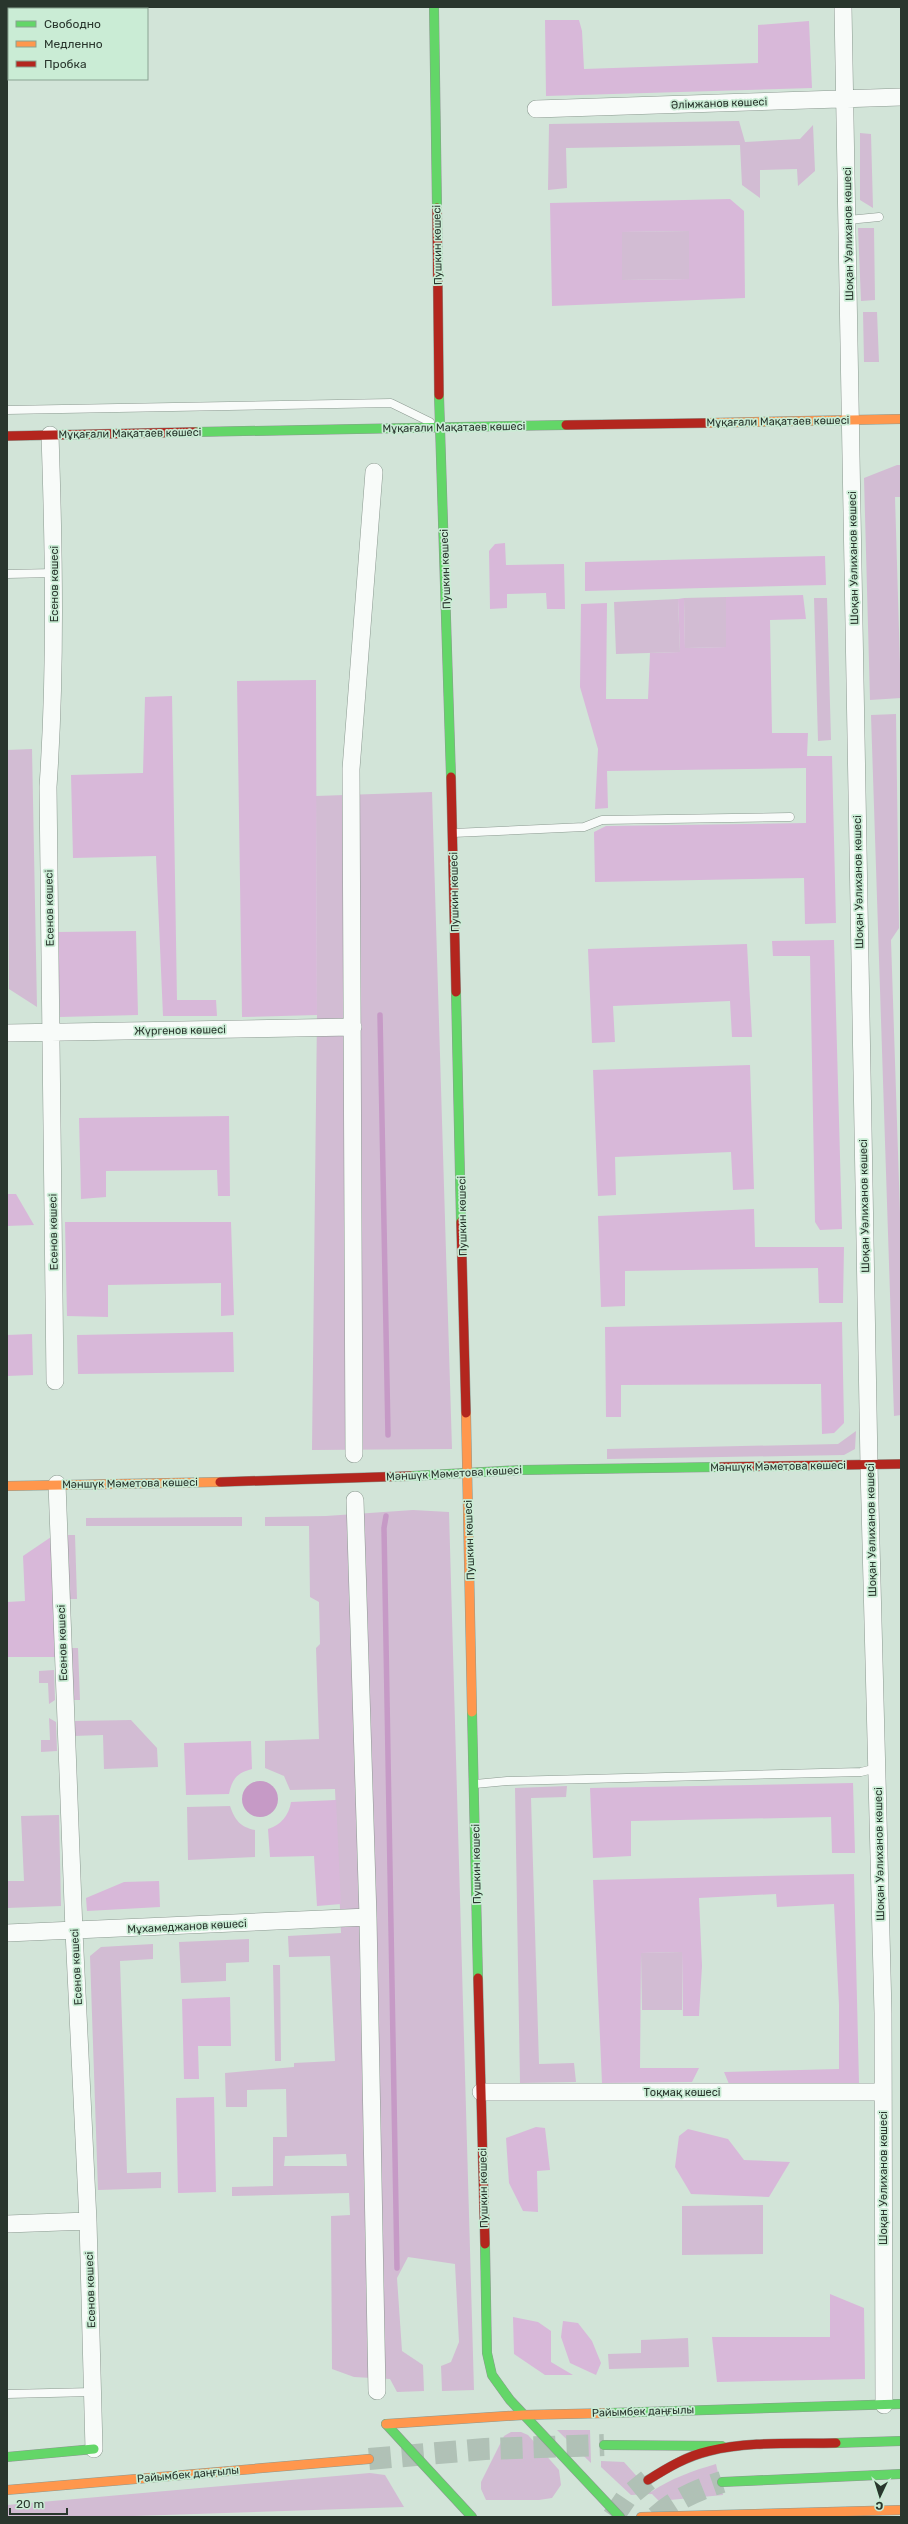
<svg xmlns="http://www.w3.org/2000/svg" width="908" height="2524" viewBox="0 0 908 2524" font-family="Rubik,sans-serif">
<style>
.green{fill:#d2bcd3;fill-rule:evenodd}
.forest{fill:#d8b8d9;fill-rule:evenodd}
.water{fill:#c69ac6}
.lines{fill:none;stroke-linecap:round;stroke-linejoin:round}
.stream{stroke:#c69ac6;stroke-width:5.5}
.secondary-tunnel{stroke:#b0c1b6;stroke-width:22;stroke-dasharray:22 11;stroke-linecap:butt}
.primary-tunnel{stroke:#b0c1b6;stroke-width:22;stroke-dasharray:22 11;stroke-linecap:butt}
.lane-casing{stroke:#8b9990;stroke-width:9}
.street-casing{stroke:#8b9990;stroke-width:18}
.fast-casing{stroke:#8b9990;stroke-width:10}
.slow-casing{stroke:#8b9990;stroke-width:10}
.jam-casing{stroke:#8b9990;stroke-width:10}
.lane{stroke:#f8fbf9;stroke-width:8}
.street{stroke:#f8fbf9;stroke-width:17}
.fast{stroke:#63d668;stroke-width:9}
.slow{stroke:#ff974d;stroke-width:9}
.jam{stroke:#b3261e;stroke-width:9}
.labels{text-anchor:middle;stroke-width:3.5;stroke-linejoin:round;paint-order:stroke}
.street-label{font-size:11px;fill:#29362d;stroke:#caecd5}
</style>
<rect width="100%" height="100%" fill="#d2e4d8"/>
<path class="green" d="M 739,121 L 745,142 L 800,139 L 813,125 L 815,171 L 798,186 L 797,169 L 760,170 L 760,198 L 742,185 L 740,145 L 566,148 L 567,188 L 548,190 L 549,124 Z
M 860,133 L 871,134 L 873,208 L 860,200 Z
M 858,228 L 874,228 L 875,300 L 861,301 Z
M 689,231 L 689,279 L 622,280 L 621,232 Z
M 863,312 L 877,312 L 879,362 L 864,362 Z
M 897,465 L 901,465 L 901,497 L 895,497 L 901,698 L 870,700 L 864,478 Z
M 726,597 L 727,647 L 685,648 L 684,598 Z
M 814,598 L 827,598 L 831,740 L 818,741 Z
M 678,599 L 680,652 L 616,654 L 614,602 Z
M 896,714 L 899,928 L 891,940 L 901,1244 L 901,1415 L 894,1416 L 871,715 Z
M 32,749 L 37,1007 L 9,989 L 7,750 Z
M 432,792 L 452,1449 L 312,1450 L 317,1015 L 316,796 Z
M 856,1431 L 855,1449 L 844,1455 L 607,1459 L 607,1449 L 838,1444 Z
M 413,1510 L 449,1512 L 474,2390 L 442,2391 L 441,2366 L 451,2362 L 459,2342 L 455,2264 L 408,2257 L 397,2278 L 402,2351 L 423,2365 L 424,2391 L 397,2392 L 390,2379 L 354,2377 L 332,2369 L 331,2216 L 350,2215 L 349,2193 L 232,2196 L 232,2187 L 273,2186 L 273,2137 L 287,2137 L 286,2089 L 247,2090 L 247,2107 L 226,2107 L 225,2073 L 294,2067 L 294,2063 L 335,2061 L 330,1956 L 289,1957 L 288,1936 L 341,1933 L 335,1789 L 290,1790 L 284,1776 L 265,1768 L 265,1741 L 319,1739 L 316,1648 L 320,1644 L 319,1602 L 310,1597 L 309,1526 L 265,1526 L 265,1517 L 326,1516 ZM 346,2154 L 347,2166 L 284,2166 L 285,2156 Z
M 242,1517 L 242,1526 L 86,1526 L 86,1518 Z
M 67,1535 L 75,1535 L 77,1599 L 70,1599 Z
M 70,1648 L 78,1648 L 80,1700 L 72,1700 Z
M 54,1670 L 55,1700 L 49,1704 L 48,1683 L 39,1683 L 39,1671 Z
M 49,1718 L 56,1722 L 57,1751 L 41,1752 L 41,1740 L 50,1740 Z
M 131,1720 L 157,1748 L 158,1767 L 104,1769 L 103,1735 L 73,1736 L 73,1721 Z
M 567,1786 L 566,1797 L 531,1798 L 539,2064 L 574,2063 L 576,2082 L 520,2083 L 515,1788 Z
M 230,1806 C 235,1820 240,1827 255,1830 L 255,1857 L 188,1860 L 187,1807 Z
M 59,1815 L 61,1906 L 7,1908 L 7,1881 L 24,1881 L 21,1816 Z
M 249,1939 L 249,1962 L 226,1963 L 226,1981 L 181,1983 L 179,1942 Z
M 153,1944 L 153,1959 L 120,1961 L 127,2173 L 161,2172 L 161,2188 L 98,2190 L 90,1956 L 101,1947 Z
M 682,1952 L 682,2010 L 642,2010 L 641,1953 Z
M 273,1965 L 280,1965 L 281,2061 L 275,2061 Z
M 763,2205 L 763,2254 L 682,2255 L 682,2206 Z
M 688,2338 L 689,2367 L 609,2369 L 608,2354 L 641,2353 L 641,2340 Z
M 557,2430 L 590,2430 L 591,2463 Z
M 511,2432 L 521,2432 L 528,2435 L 559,2470 L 561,2485 L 552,2498 L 539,2500 L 486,2500 L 481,2489 L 481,2482 L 504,2436 Z
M 601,2461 L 624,2462 L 651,2492 C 672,2478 692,2471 716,2464 L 723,2495 L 659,2501 L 652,2494 L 631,2495 L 601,2467 Z
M 370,2473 L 385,2475 L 404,2507 L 103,2517 L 7,2517 L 7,2505 Z"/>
<path class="forest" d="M 579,20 L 582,31 L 584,69 L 758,63 L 758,25 L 809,21 L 812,88 L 546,96 L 545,20 Z
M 730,199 L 744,211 L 745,298 L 552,306 L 550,203 ZM 689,231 L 689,279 L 622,280 L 622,232 Z
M 505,543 L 506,565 L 564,564 L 565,609 L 547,609 L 546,593 L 507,594 L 507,608 L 490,609 L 489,551 L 495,544 Z
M 825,556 L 826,585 L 585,591 L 585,562 Z
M 803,595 L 806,619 L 770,620 L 772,733 L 808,733 L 807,756 L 832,756 L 836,923 L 805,924 L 804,878 L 595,882 L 594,832 L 606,826 L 806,823 L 806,768 L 607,771 L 608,808 L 595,809 L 598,749 L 580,687 L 581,604 L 607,603 L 606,699 L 648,699 L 650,653 L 680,652 L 678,599 L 684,598 L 685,648 L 726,647 L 726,597 Z
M 316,680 L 317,1015 L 242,1017 L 237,681 Z
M 172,696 L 177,1000 L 216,1000 L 217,1016 L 163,1016 L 156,856 L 73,858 L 71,775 L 143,773 L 145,697 Z
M 136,931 L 138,1015 L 60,1017 L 58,932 Z
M 834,940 L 842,1229 L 820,1230 L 815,1222 L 810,956 L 773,956 L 772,941 Z
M 747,944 L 752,1037 L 732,1037 L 730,1001 L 613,1006 L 615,1042 L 592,1043 L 588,949 Z
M 750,1065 L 754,1189 L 733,1190 L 731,1152 L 615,1157 L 616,1195 L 598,1196 L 593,1070 Z
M 229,1116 L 230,1196 L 218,1196 L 217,1170 L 106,1171 L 106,1197 L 81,1199 L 79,1118 Z
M 7,1194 L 16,1194 L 34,1225 L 7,1226 Z
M 754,1209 L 755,1247 L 844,1247 L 843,1303 L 819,1303 L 818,1268 L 625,1271 L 625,1306 L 601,1307 L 598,1216 Z
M 65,1222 L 231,1222 L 234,1315 L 221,1316 L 221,1283 L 108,1285 L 108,1317 L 67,1316 Z
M 842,1322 L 844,1423 L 834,1433 L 822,1434 L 821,1384 L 621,1385 L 621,1417 L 606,1417 L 605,1327 Z
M 233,1332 L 234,1372 L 78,1374 L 77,1335 Z
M 32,1334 L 33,1375 L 7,1376 L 7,1335 Z
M 51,1537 L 55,1657 L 7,1657 L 7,1602 L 25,1601 L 23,1556 Z
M 251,1741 L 252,1769 C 237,1773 232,1779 229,1794 L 186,1795 L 184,1743 Z
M 853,1783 L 855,1853 L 832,1853 L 831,1817 L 631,1821 L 631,1856 L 593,1858 L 590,1788 Z
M 336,1800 L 341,1904 L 317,1906 L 314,1856 L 270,1857 L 268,1829 C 281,1825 289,1815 291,1802 Z
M 854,1874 L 859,2083 L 729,2084 L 724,2072 L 839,2069 L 839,2005 L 834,1904 L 777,1907 L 776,1894 L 699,1898 L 702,1966 L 699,2016 L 683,2016 L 682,1952 L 641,1953 L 640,2068 L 699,2068 L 692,2082 L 602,2083 L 593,1880 Z
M 159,1881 L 160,1907 L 87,1911 L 86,1898 L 124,1882 Z
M 230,1997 L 231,2046 L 198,2046 L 199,2079 L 184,2079 L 182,1999 Z
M 214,2097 L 216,2192 L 178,2193 L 176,2098 Z
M 536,2127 L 545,2128 L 550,2170 L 537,2171 L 538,2212 L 523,2211 L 509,2183 L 506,2138 Z
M 688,2129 L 728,2139 L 744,2160 L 790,2162 L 769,2197 L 691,2194 L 675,2167 L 679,2136 Z
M 830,2294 L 864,2308 L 865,2379 L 717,2382 L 712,2337 L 830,2337 Z
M 513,2317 L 538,2322 L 551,2331 L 551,2362 L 573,2375 L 545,2375 L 514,2354 Z
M 563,2321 L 578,2323 L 592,2341 L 601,2363 L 596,2375 L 570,2363 L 561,2337 Z"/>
<path class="water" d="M242 1799a18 18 0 1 1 36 0a18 18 0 1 1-36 0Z"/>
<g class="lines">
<path class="stream" d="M 380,1015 L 388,1435
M 386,1516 L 384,1528 L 397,2268"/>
<path class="secondary-tunnel" d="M 369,2459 L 485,2449 L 604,2445"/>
<path class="primary-tunnel" d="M 613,2517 L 626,2498 L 648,2480
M 656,2517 C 676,2499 697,2490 722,2482"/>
<g class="lane-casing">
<path id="lane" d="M 848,220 L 879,217
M 7,410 L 391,403 L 430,422
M 7,574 L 54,573
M 453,833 L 584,827 L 602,820 L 790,817
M 475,1784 L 507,1781 L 861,1772 L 877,1768
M 7,2394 L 93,2392"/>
</g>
<g class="street-casing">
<path id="street" d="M 843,7 L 869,1465 L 883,2013 L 884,2405
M 536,109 L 901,97
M 50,435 C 54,553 56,670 48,787 L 55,1381
M 7,1033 L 353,1027
M 354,1454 L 351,769 L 374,472
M 57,1484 L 74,1931 L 88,2221 L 94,2449
M 355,1500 L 368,1917 L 377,2391
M 7,1933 L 368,1917
M 481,2092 L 883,2092
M 7,2224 L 88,2221"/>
</g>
<g class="fast-casing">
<path id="fast" d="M 434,7 L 437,208
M 439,395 L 451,777
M 195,432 L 566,425
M 456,992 L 461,1222
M 411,1476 L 521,1470 L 718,1467
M 472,1712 L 478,1978
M 485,2244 L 487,2353 L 492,2375 L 510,2400 L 620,2517
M 609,2413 L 901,2404
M 386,2424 L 472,2517
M 836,2443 L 901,2441
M 604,2445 L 722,2446
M 7,2457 L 94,2449
M 722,2482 L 901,2474"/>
</g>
<g class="slow-casing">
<path id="slow" d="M 707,423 L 901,419
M 466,1413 L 472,1712
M 7,1486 L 220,1482
M 386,2424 L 523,2415 L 609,2413
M 7,2490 L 369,2459
M 641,2517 L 901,2510"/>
</g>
<g class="jam-casing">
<path id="jam" d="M 437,208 L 439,395
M 566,425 L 707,423
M 7,436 L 195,432
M 451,777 L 456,992
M 461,1222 L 466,1413
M 718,1467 L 901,1464
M 220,1482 L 411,1476
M 478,1978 L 485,2244
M 648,2480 C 667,2468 687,2456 709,2451 C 749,2441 794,2444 836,2443"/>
</g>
<use href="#lane" class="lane"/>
<use href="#street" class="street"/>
<use href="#fast" class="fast"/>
<use href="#slow" class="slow"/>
<use href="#jam" class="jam"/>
</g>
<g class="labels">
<g class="street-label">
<text transform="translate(719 103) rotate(-2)" y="4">Әлімжанов көшесі</text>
<text transform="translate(848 234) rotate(-91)" y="4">Шоқан Уәлиханов көшесі</text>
<text transform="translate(437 245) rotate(-91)" y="4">Пушкин көшесі</text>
<text transform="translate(778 421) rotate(-1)" y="4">Мұқағали Мақатаев көшесі</text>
<text transform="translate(454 427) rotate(-1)" y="4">Мұқағали Мақатаев көшесі</text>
<text transform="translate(130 433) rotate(-1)" y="4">Мұқағали Мақатаев көшесі</text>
<text transform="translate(853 558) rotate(-91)" y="4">Шоқан Уәлиханов көшесі</text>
<text transform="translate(445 569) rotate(-92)" y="4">Пушкин көшесі</text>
<text transform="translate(54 584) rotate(-90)" y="4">Есенов көшесі</text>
<text transform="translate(858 882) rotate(-91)" y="4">Шоқан Уәлиханов көшесі</text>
<text transform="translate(454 892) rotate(-91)" y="4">Пушкин көшесі</text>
<text transform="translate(49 908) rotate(-91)" y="4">Есенов көшесі</text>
<text transform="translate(180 1030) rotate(-1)" y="4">Жүргенов көшесі</text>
<text transform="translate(864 1206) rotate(-91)" y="4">Шоқан Уәлиханов көшесі</text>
<text transform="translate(462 1216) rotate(-91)" y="4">Пушкин көшесі</text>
<text transform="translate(53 1232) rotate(-91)" y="4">Есенов көшесі</text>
<text transform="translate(778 1466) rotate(-1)" y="4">Мәншүк Мәметова көшесі</text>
<text transform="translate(454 1473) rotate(-3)" y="4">Мәншүк Мәметова көшесі</text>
<text transform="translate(130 1483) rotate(-1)" y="4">Мәншүк Мәметова көшесі</text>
<text transform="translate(871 1530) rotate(-91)" y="4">Шоқан Уәлиханов көшесі</text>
<text transform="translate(469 1540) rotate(-92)" y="4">Пушкин көшесі</text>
<text transform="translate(62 1643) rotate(-92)" y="4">Есенов көшесі</text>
<text transform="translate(879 1854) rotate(-91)" y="4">Шоқан Уәлиханов көшесі</text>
<text transform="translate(476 1864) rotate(-91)" y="4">Пушкин көшесі</text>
<text transform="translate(187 1926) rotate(-3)" y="4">Мұхамеджанов көшесі</text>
<text transform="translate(76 1967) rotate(-93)" y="4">Есенов көшесі</text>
<text x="682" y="2096">Тоқмақ көшесі</text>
<text transform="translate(883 2178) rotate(-90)" y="4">Шоқан Уәлиханов көшесі</text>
<text transform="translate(483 2188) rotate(-91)" y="4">Пушкин көшесі</text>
<text transform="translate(90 2290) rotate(-92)" y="4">Есенов көшесі</text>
<text transform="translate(643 2411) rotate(-2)" y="4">Райымбек даңғылы</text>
<text transform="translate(188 2474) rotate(-5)" y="4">Райымбек даңғылы</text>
</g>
</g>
<rect width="908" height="2524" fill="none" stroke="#29362d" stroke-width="16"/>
<rect x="8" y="8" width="140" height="72" fill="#caecd5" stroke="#8aa392"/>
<rect x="16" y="21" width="20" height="6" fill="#63d668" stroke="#8aa392"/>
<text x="44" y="28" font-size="12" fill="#29362d">Свободно</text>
<rect x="16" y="41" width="20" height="6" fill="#ff974d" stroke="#8aa392"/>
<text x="44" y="48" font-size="12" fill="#29362d">Медленно</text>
<rect x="16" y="61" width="20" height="6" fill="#b3261e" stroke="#8aa392"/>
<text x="44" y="68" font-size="12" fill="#29362d">Пробка</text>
<g transform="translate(880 2496) rotate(184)" stroke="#caecd5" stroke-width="3" paint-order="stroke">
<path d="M0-3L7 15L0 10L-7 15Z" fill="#29362d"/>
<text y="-6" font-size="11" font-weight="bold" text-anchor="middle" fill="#29362d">С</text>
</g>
<path d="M10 2508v6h57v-6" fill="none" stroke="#29362d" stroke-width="2"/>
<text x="16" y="2508" font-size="12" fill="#29362d" stroke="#caecd5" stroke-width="3" paint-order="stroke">20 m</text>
</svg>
